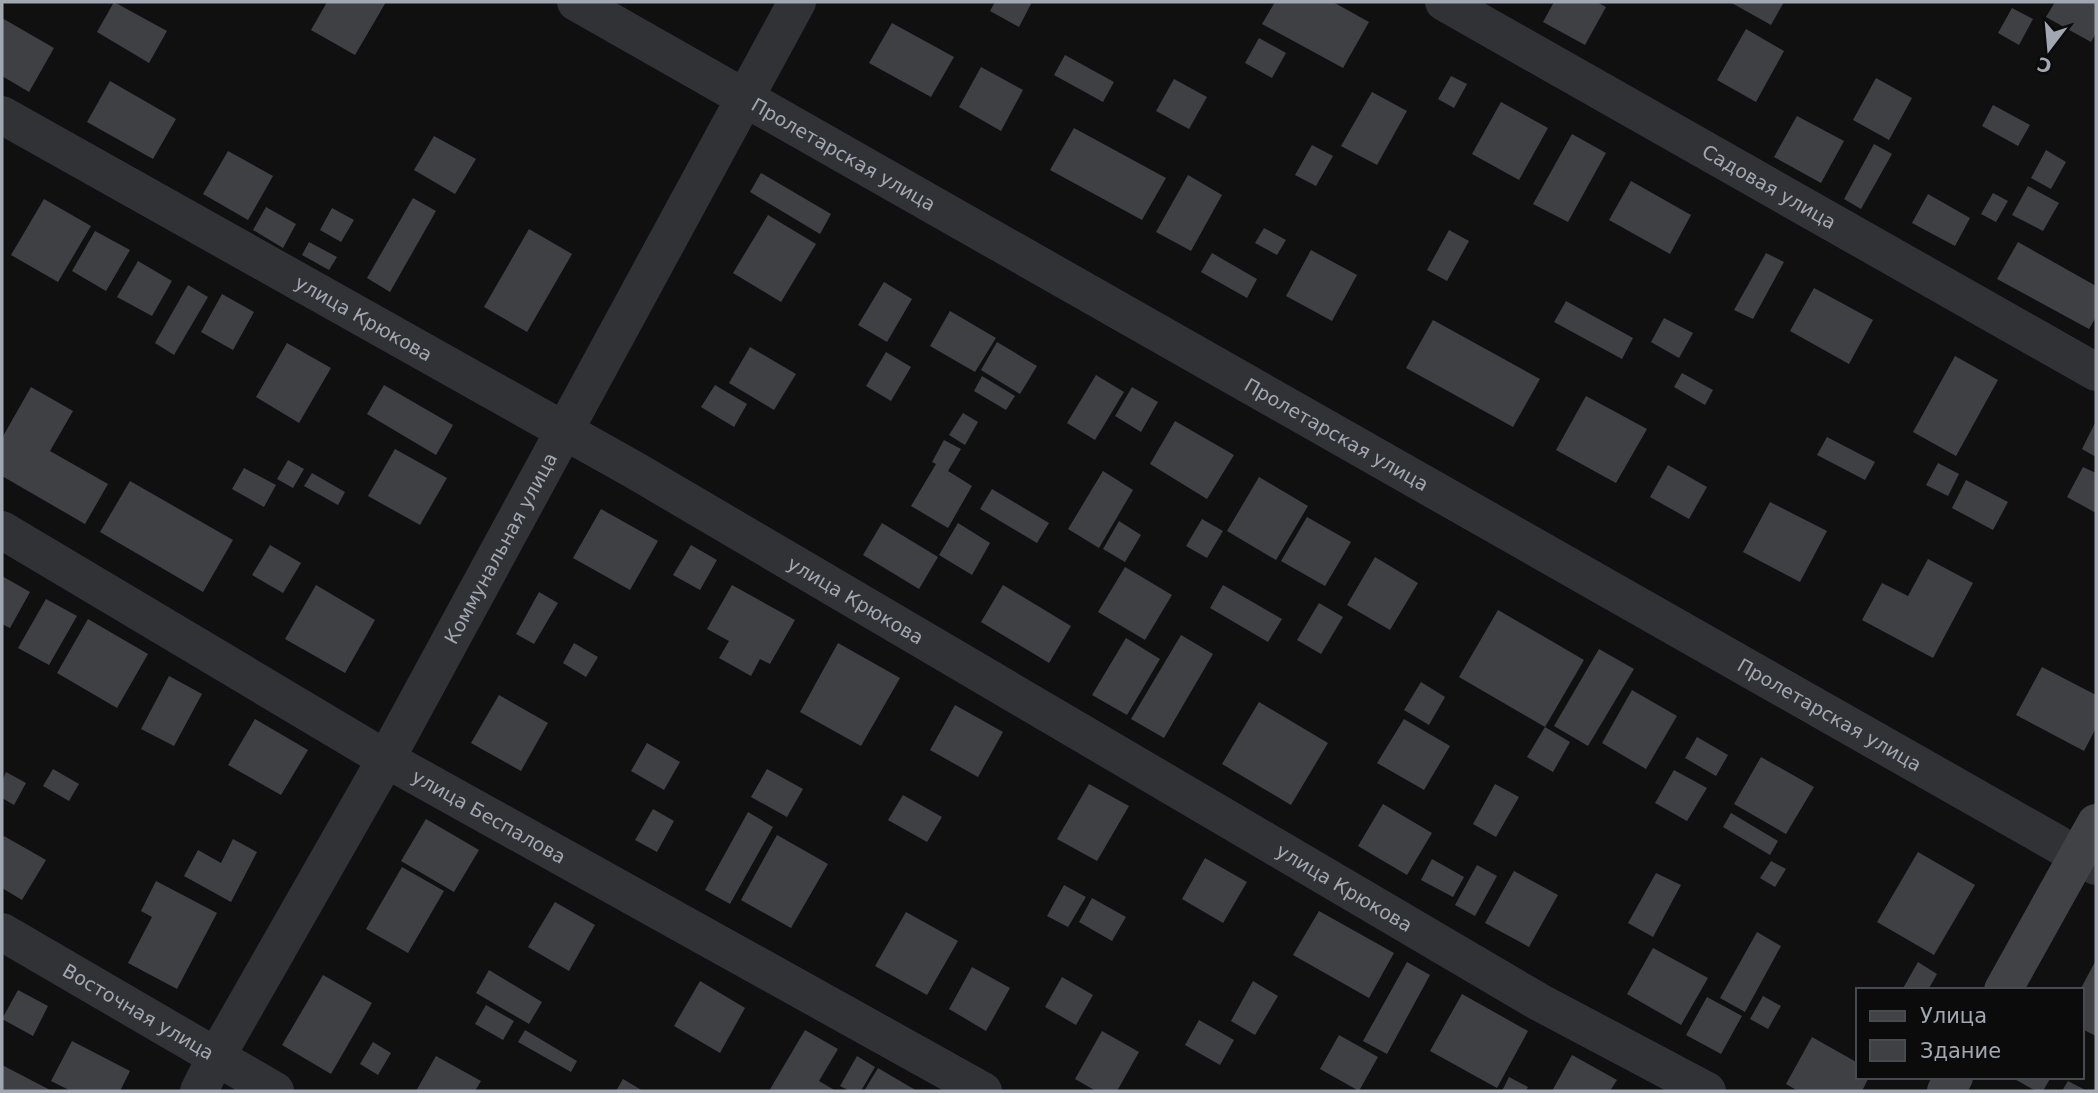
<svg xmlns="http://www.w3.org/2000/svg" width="2098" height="1093" viewBox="0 0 2098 1093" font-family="'DejaVu Sans',sans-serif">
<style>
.building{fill:#3f4044}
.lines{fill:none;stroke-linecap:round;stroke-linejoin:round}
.street{stroke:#313236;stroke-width:38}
.secondary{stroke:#404246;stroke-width:38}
.labels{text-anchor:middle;stroke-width:7;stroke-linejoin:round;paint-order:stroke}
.street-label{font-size:19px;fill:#a2a8b2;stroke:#0b0b0c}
</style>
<rect width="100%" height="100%" fill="#101011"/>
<path class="building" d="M 114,2 L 167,31 L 149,63 L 97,32 Z
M 327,2 L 386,2 L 355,55 L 311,30 Z
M 995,2 L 1032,2 L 1019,27 L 990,11 Z
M 1275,2 L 1333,2 L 1369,22 L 1343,68 L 1262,24 Z
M 1554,2 L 1597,2 L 1606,7 L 1585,45 L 1543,22 Z
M 1730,2 L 1784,2 L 1771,25 Z
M 2055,2 L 2096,2 L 2096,33 L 2091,42 L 2046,17 Z
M 2012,8 L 2033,19 L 2019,45 L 1998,33 Z
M 2,18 L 54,48 L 29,92 L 2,76 Z
M 892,23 L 954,57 L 931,97 L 869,63 Z
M 1746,29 L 1784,51 L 1756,102 L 1717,80 Z
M 1259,38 L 1286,53 L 1272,78 L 1245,63 Z
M 1065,55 L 1114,82 L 1103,102 L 1054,75 Z
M 981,67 L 1023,90 L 1001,131 L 959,107 Z
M 1451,76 L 1467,84 L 1454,108 L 1438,99 Z
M 1876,78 L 1912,98 L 1889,140 L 1853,120 Z
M 1174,79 L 1207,97 L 1189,129 L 1156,111 Z
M 110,81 L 176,119 L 153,159 L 87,122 Z
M 1372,92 L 1407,111 L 1377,165 L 1341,146 Z
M 1501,102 L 1548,128 L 1519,180 L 1472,154 Z
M 1993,105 L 2030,125 L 2018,146 L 1982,126 Z
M 1797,116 L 1844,141 L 1821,183 L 1774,157 Z
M 1074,128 L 1166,178 L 1142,220 L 1050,170 Z
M 1572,134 L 1606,153 L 1568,222 L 1533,204 Z
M 434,136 L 476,159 L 455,194 L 414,170 Z
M 1874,144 L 1892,154 L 1861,209 L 1844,199 Z
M 1312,145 L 1333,156 L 1316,186 L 1295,175 Z
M 2046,150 L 2066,162 L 2051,189 L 2031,178 Z
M 228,151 L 273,176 L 248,220 L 203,194 Z
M 761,173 L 831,214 L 820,234 L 750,192 Z
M 1188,175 L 1222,195 L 1191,251 L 1156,232 Z
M 1631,181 L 1691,215 L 1670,254 L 1609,220 Z
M 2028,186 L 2059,203 L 2043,231 L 2012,215 Z
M 1993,193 L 2008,201 L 1996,222 L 1981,214 Z
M 1928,194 L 1970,218 L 1955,246 L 1912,223 Z
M 413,198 L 436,211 L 390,292 L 367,278 Z
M 44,199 L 91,226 L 58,282 L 11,255 Z
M 266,207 L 296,224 L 283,248 L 253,230 Z
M 332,208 L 354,220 L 341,242 L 320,230 Z
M 768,215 L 816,244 L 781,302 L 733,273 Z
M 1264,228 L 1286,240 L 1277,255 L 1255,243 Z
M 529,229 L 572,254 L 527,332 L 484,307 Z
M 1449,230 L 1469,241 L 1447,281 L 1427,270 Z
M 95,231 L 130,250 L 106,291 L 72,271 Z
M 309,242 L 337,257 L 329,270 L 302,255 Z
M 2018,242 L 2096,286 L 2096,317 L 2089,329 L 1997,279 Z
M 1311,250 L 1357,275 L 1332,321 L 1286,296 Z
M 1212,253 L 1257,279 L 1247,298 L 1201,272 Z
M 1766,253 L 1784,262 L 1753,319 L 1734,310 Z
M 138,261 L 172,281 L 152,316 L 117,297 Z
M 884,282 L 912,299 L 887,342 L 858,325 Z
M 188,285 L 208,297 L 174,355 L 155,343 Z
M 1814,288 L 1873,320 L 1849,364 L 1790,331 Z
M 222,294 L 254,312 L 233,350 L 201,332 Z
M 1566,301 L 1633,338 L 1622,359 L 1554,322 Z
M 950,311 L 996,338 L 975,372 L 930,346 Z
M 1664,318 L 1693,333 L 1679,358 L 1651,342 Z
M 1433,320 L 1540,379 L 1513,427 L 1406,368 Z
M 997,342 L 1037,366 L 1020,394 L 981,370 Z
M 287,343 L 331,368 L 299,423 L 256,397 Z
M 750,347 L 796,374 L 774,410 L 729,383 Z
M 886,352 L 911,367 L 891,401 L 866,386 Z
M 1955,356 L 1998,380 L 1956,456 L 1913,432 Z
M 1682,373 L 1713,390 L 1705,405 L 1674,387 Z
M 1096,375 L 1124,392 L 1095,440 L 1067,423 Z
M 982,376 L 1015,396 L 1006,410 L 974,391 Z
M 384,385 L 453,425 L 436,455 L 367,414 Z
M 715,385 L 747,404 L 734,427 L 701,407 Z
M 31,387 L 73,411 L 50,451 L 108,484 L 85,524 L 2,476 L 2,438 Z
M 1132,387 L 1158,402 L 1141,432 L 1115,416 Z
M 1586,396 L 1647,429 L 1616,483 L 1556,450 Z
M 963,413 L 978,422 L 965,445 L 949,435 Z
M 1175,421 L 1234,455 L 1207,499 L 1150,464 Z
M 2096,421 L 2096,457 L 2082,449 Z
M 1827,437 L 1875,462 L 1865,480 L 1817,455 Z
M 944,440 L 961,449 L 948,471 L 972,486 L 948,528 L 911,506 L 936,464 L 932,462 Z
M 395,449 L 447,478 L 420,525 L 368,496 Z
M 288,460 L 304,469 L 293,488 L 277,479 Z
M 1938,463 L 1959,474 L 1948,496 L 1926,485 Z
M 1668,465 L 1707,487 L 1689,519 L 1650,497 Z
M 2083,467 L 2096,473 L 2096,513 L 2067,497 Z
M 244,468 L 276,485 L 264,507 L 232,489 Z
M 1103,471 L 1133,490 L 1099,548 L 1068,529 Z
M 312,473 L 345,492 L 338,505 L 304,486 Z
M 1259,477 L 1308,506 L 1276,560 L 1227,531 Z
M 1966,480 L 2008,502 L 1993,530 L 1952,508 Z
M 130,481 L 233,540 L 203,592 L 100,532 Z
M 992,489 L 1049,523 L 1037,543 L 980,509 Z
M 1770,502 L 1827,531 L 1800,582 L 1743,552 Z
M 601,509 L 658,541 L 630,590 L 573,558 Z
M 1307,517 L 1351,542 L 1325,586 L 1281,561 Z
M 1202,519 L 1223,531 L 1207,558 L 1186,546 Z
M 1119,521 L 1141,535 L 1125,562 L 1103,549 Z
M 882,523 L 938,557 L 919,589 L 863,555 Z
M 958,523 L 990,543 L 972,575 L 939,555 Z
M 270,545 L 301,563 L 283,593 L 252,575 Z
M 691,545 L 717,560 L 700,590 L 673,575 Z
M 1375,557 L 1418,583 L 1390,630 L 1347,605 Z
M 1928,559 L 1973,583 L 1933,658 L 1862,620 L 1882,583 L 1908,596 Z
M 1125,567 L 1172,595 L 1145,640 L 1098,612 Z
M 2,576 L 30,592 L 10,628 L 2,624 Z
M 316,585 L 375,620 L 345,673 L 285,639 Z
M 732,585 L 795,620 L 770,664 L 760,659 L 751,676 L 719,658 L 729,641 L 707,629 Z
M 1003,585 L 1071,626 L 1049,663 L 981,622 Z
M 1223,585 L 1282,619 L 1268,642 L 1210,608 Z
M 539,592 L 558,603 L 534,644 L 516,634 Z
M 46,599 L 77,616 L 49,665 L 18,648 Z
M 1319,603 L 1343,617 L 1321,654 L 1297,640 Z
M 1498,610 L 1584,660 L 1545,727 L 1459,677 Z
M 88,619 L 148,654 L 117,708 L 57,673 Z
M 1181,635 L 1213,654 L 1164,738 L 1131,719 Z
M 1126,638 L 1160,659 L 1127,715 L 1092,695 Z
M 574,643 L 598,657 L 586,677 L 563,663 Z
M 838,643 L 900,678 L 861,746 L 800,712 Z
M 1599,649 L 1634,669 L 1588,746 L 1554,726 Z
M 2042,667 L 2096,695 L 2096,728 L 2084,751 L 2016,715 Z
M 169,676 L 202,694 L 174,746 L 141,729 Z
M 1421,682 L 1445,697 L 1429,725 L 1404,710 Z
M 1632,690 L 1677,716 L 1646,769 L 1602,743 Z
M 499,695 L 548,723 L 521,771 L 471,743 Z
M 1259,702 L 1328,743 L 1291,805 L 1222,764 Z
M 955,705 L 1003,732 L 978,777 L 930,750 Z
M 255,719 L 308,750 L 281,795 L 228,765 Z
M 1404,719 L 1450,746 L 1424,790 L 1377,763 Z
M 1545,727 L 1570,742 L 1553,772 L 1527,757 Z
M 1697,737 L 1728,755 L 1716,776 L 1685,758 Z
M 647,743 L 680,762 L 664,790 L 631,771 Z
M 1761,757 L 1814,787 L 1786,834 L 1734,804 Z
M 53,769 L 79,784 L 69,801 L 43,786 Z
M 767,769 L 803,789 L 787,817 L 751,797 Z
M 1674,770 L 1707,788 L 1687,821 L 1655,803 Z
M 6,772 L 26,783 L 14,805 L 2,798 L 2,781 Z
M 1089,784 L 1129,806 L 1097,861 L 1057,839 Z
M 1495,784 L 1519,797 L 1496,837 L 1473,824 Z
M 903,795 L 942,817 L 927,842 L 888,820 Z
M 1383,804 L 1432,833 L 1407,875 L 1358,846 Z
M 653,809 L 674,821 L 657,852 L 635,840 Z
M 748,812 L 773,827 L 730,904 L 705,890 Z
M 1731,813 L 1778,841 L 1770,855 L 1723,827 Z
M 426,819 L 479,850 L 454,892 L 401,861 Z
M 777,835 L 828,864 L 791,928 L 741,900 Z
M 4,836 L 46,860 L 22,900 L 2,888 L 2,840 Z
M 233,839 L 257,852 L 231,902 L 184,876 L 198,850 L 221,863 Z
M 1918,852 L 1975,885 L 1934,955 L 1877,922 Z
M 1205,858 L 1247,882 L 1223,923 L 1182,899 Z
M 1432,859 L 1464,877 L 1453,897 L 1421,880 Z
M 1771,861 L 1786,869 L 1775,887 L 1760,878 Z
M 1477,865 L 1497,876 L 1475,916 L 1455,905 Z
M 402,867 L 444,891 L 408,953 L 366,929 Z
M 1514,871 L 1558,895 L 1529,947 L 1485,923 Z
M 1656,873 L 1681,885 L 1653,937 L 1628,923 Z
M 156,881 L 217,913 L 177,989 L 128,963 L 152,917 L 141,911 Z
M 1064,885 L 1086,897 L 1068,927 L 1047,916 Z
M 1092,898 L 1126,917 L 1112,941 L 1079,922 Z
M 555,902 L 595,925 L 569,971 L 528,947 Z
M 1319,911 L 1394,953 L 1369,998 L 1293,955 Z
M 906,912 L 958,941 L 927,995 L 875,966 Z
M 1757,932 L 1781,946 L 1745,1012 L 1720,998 Z
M 1653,948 L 1708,978 L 1681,1025 L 1627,994 Z
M 2096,960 L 2096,1036 L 2082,1029 L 2082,990 L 2080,990 Z
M 1407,962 L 1430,975 L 1387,1054 L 1363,1041 Z
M 1918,962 L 1937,974 L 1928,990 L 1902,990 Z
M 972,967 L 1010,988 L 986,1031 L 949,1009 Z
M 489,970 L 542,1002 L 529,1024 L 476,993 Z
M 323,975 L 372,1003 L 331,1074 L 282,1045 Z
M 1062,977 L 1093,995 L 1076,1025 L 1045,1007 Z
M 700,981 L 745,1008 L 720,1053 L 674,1026 Z
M 1253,981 L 1278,996 L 1255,1035 L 1231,1021 Z
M 18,990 L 48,1006 L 33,1036 L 2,1019 Z
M 1462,994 L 1528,1031 L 1497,1088 L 1430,1051 Z
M 1763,996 L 1781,1006 L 1768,1029 L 1750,1019 Z
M 1707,997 L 1742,1016 L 1721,1054 L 1686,1035 Z
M 486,1005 L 514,1021 L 503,1040 L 475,1024 Z
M 1199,1020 L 1234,1040 L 1220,1065 L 1185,1045 Z
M 525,1030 L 577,1061 L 571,1072 L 518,1042 Z
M 805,1030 L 838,1049 L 819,1081 L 836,1091 L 769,1091 Z
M 1102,1031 L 1139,1052 L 1117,1091 L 1096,1091 L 1075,1079 Z
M 1339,1035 L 1378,1057 L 1359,1091 L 1320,1069 Z
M 1812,1037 L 1858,1063 L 1858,1077 L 1869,1077 L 1862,1091 L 1798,1091 L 1786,1084 Z
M 72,1041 L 130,1071 L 120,1091 L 71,1091 L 51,1081 Z
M 373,1042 L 391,1053 L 378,1075 L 360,1064 Z
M 1572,1055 L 1617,1080 L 1610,1091 L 1552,1091 Z
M 436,1056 L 481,1081 L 475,1091 L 416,1091 Z
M 857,1056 L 875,1067 L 861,1091 L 850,1091 L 840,1086 Z
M 2,1065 L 52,1091 L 2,1091 Z
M 878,1068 L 917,1091 L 864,1091 Z
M 1509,1077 L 1528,1087 L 1526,1091 L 1502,1091 Z
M 2011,1077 L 2051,1077 L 2043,1091 L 2036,1091 Z
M 623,1079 L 643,1091 L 616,1091 Z
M 2068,1081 L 2087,1091 L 2062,1091 Z"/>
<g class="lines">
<g class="street">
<path id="s1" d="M 576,2 L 2096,866"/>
<path id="s2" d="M 1444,2 L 2096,372"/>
<path id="s3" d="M 2,115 L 636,471 L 1539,1002 L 1707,1091"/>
<path id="s4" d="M 2,530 L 386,759 L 983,1091"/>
<path id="s5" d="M 2,932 L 275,1091"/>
<path id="s6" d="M 199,1091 L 216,1057 L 386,759 L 797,2"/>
</g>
<path class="secondary" d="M 2003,990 L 2096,823
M 1946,1091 L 1954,1077"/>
</g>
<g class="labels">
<g class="street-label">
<text dy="7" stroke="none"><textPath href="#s1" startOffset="308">Пролетарская улица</textPath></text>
<text dy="7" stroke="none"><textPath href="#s2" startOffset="374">Садовая улица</textPath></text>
<text dy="7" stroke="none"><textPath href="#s3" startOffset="415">улица Крюкова</textPath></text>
<text dy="7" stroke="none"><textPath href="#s1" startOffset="875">Пролетарская улица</textPath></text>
<text dy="7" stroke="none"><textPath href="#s6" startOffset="621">Коммунальная улица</textPath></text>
<text dy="7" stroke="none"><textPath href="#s3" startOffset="982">улица Крюкова</textPath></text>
<text dy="7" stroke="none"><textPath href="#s1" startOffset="1442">Пролетарская улица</textPath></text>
<text dy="7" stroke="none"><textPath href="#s4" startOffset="565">улица Беспалова</textPath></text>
<text dy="7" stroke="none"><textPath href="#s3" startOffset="1549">улица Крюкова</textPath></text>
<text dy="7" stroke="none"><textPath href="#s5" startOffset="158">Восточная улица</textPath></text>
</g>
</g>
<rect width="2098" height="1093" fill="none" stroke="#a2a8b2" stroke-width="7"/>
<rect x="1856" y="988" width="228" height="91" fill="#0b0b0c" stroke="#474a4e" stroke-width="2"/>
<rect x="1870" y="1011" width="35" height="10" fill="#404246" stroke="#474a4e" stroke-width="2"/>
<text x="1920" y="1023" font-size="21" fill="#a2a8b2">Улица</text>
<rect x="1870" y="1040" width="35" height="21" fill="#3f4044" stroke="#474a4e" stroke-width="2"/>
<text x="1920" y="1058" font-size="21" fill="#a2a8b2">Здание</text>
<g transform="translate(2049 49) rotate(196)" stroke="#0b0b0c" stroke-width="5" paint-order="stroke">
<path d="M0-5L12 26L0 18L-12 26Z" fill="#a2a8b2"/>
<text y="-10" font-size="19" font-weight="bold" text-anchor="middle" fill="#a2a8b2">С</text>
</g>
</svg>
